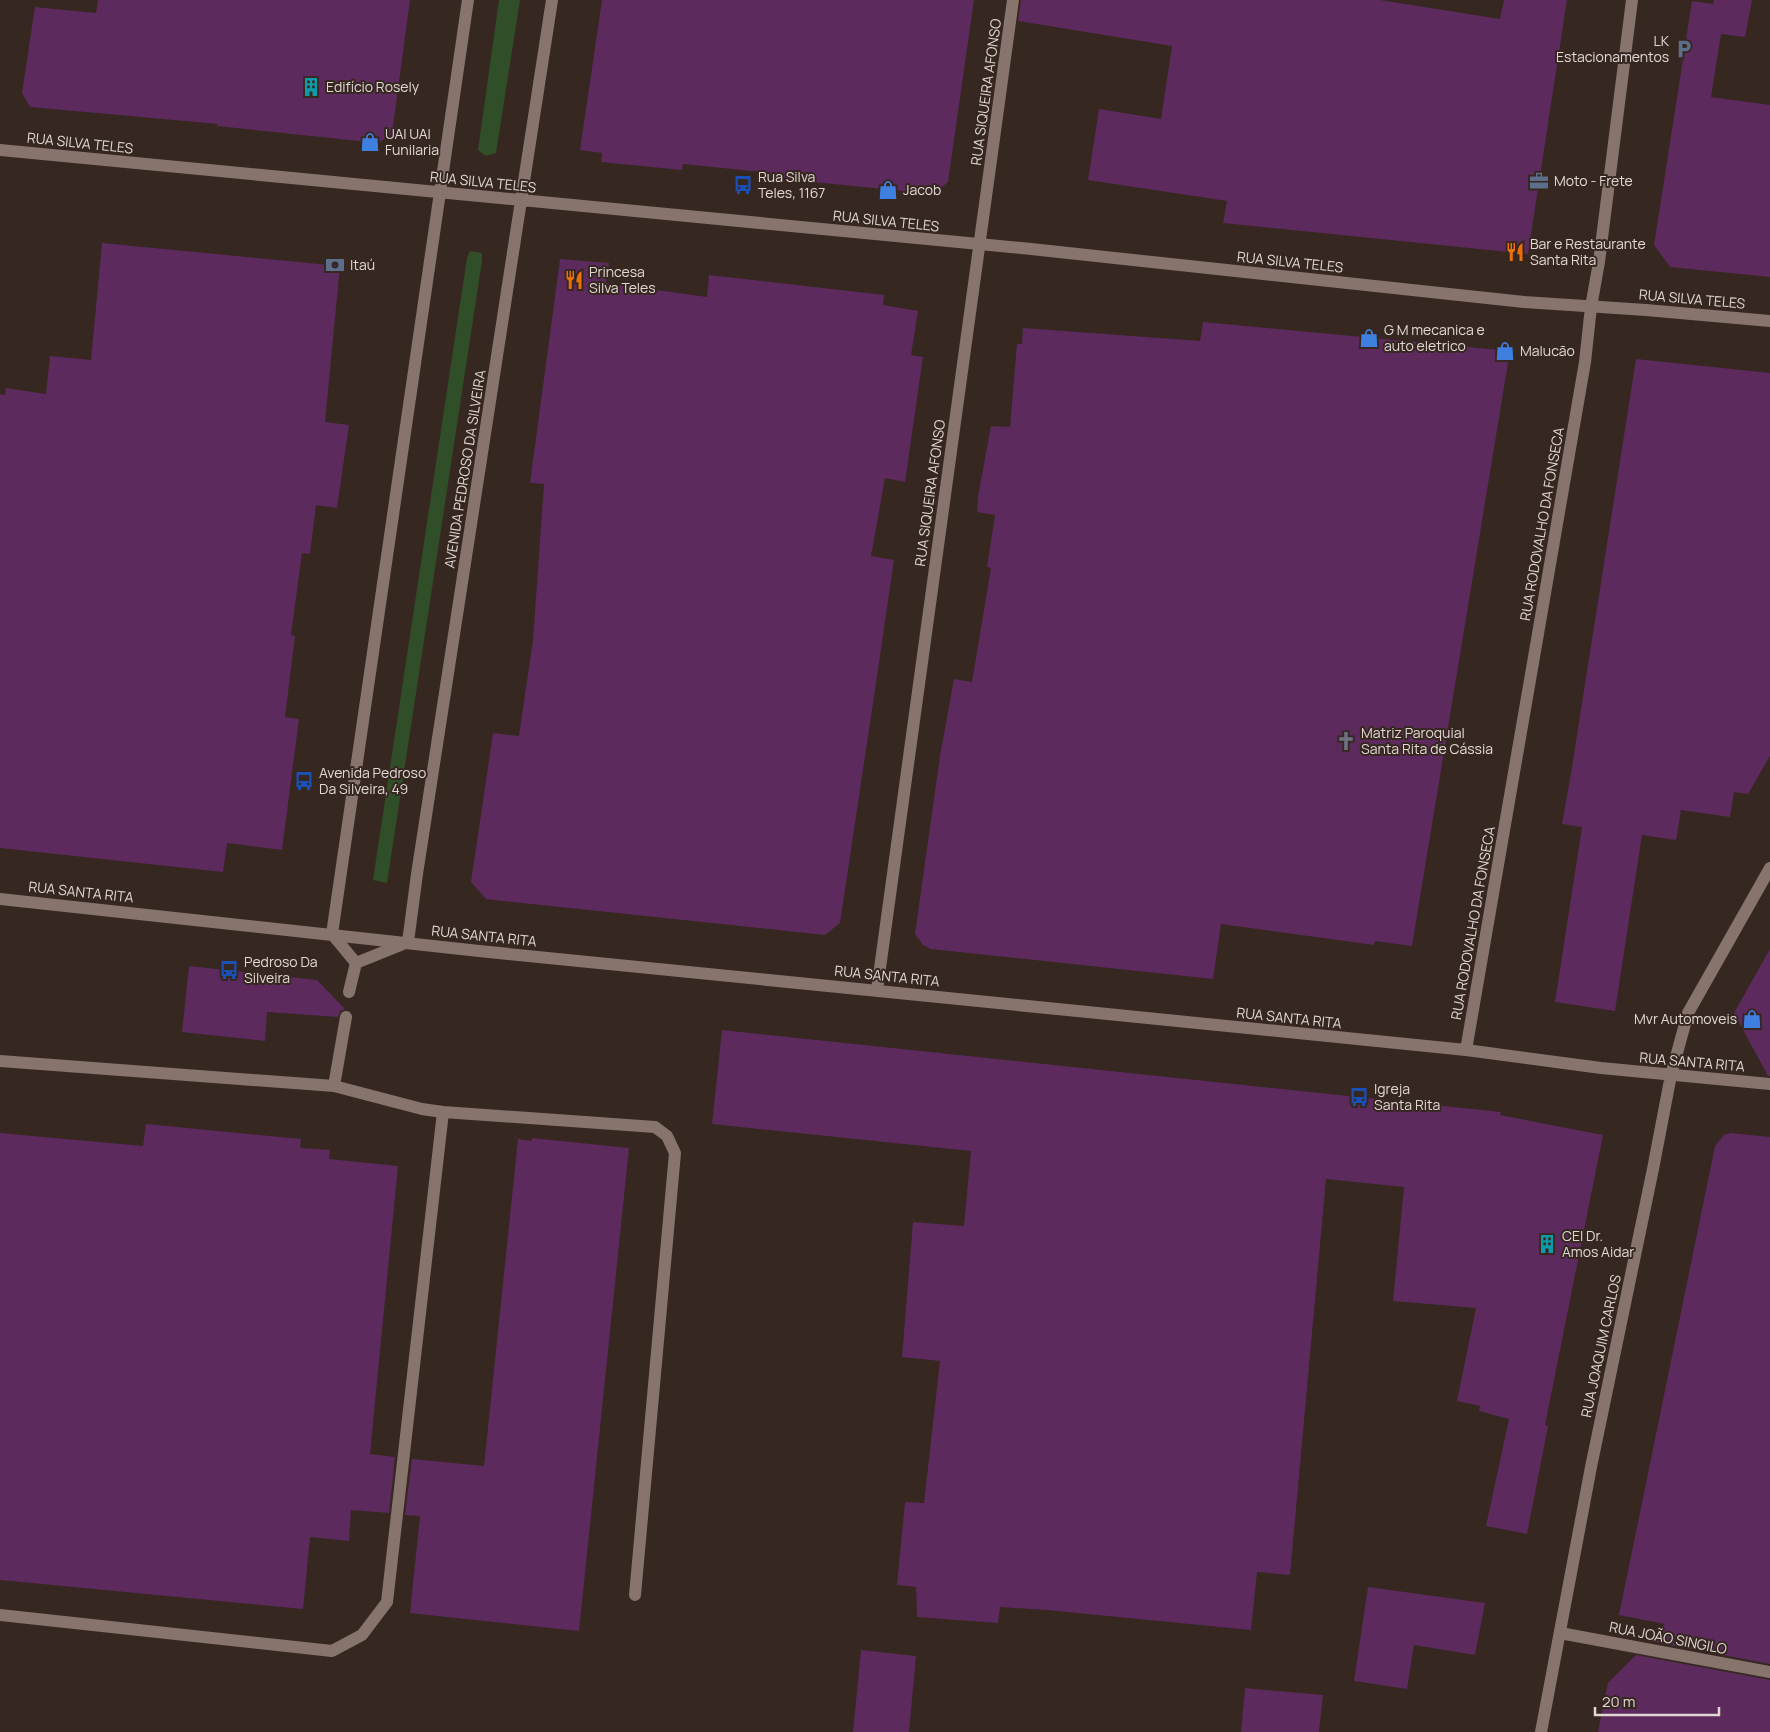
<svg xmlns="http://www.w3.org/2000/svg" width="1770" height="1732" viewBox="0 0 1770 1732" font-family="Manrope,sans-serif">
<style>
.green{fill:#304f28}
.building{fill:#5c2a5c}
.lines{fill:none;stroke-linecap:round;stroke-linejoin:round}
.lane{stroke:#86746d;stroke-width:12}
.street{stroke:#86746d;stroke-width:12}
.secondary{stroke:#86746d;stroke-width:12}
.labels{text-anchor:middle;stroke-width:4;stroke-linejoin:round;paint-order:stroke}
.poi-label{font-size:14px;fill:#e0d7d2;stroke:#362721;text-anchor:start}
.street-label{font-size:14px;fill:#e0d7d2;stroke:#362721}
</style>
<rect width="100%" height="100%" fill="#362721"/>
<path class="green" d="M 499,0 L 520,0 L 496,153 L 486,156 L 478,150 Z
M 470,251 L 482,253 L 482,261 L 387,883 L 373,880 L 467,258 Z"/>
<path class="building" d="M 98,0 L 410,0 L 392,134 L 378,143 L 217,126 L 218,124 L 30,107 L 22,93 L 35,7 L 96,13 Z
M 602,0 L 974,0 L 948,182 L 935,194 L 761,177 L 762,172 L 683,164 L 682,170 L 601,162 L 602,153 L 580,150 Z
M 1021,0 L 1380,0 L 1500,19 L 1504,0 L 1567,0 L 1528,254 L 1223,223 L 1227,201 L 1088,180 L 1099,109 L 1161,119 L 1172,46 L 1018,21 Z
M 1714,0 L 1752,0 L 1745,37 L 1721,34 L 1711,97 L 1770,105 L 1770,277 L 1670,267 L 1654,245 L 1692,1 L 1713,4 Z
M 102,243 L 340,266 L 325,422 L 349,425 L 337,508 L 316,505 L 310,554 L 302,553 L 291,635 L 295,636 L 285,717 L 299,719 L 282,850 L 227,843 L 223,872 L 0,848 L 0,394 L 5,395 L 6,388 L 46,394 L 50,356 L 91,360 Z
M 560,259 L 609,263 L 606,283 L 707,297 L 709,275 L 884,295 L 883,305 L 918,311 L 911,355 L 923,357 L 905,482 L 885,478 L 871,556 L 894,560 L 876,683 L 840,923 L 825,935 L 494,900 L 486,899 L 471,882 L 493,733 L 519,736 L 533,640 L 544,484 L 530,483 Z
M 1203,322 L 1510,351 L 1412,946 L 1375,941 L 1374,945 L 1221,924 L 1213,979 L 931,949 L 923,945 L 915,934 L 940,756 L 954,679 L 972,682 L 991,568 L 987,567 L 995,515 L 977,512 L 978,496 L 991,426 L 1010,427 L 1017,344 L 1022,344 L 1023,328 L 1200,341 Z
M 1636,359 L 1770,373 L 1770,756 L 1748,794 L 1734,792 L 1730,817 L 1681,810 L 1676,840 L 1642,835 L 1615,1011 L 1555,1002 L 1582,827 L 1562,824 L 1572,767 Z
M 1770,949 L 1770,1076 L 1768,1076 L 1734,1013 Z
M 189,966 L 317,980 L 345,1009 L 340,1011 L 338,1017 L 267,1012 L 265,1041 L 182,1032 Z
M 722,1030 L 1501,1112 L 1500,1115 L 1603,1135 L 1545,1425 L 1548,1426 L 1527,1534 L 1486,1526 L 1509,1419 L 1479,1411 L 1480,1406 L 1457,1401 L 1476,1308 L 1393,1301 L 1404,1187 L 1326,1179 L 1290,1575 L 1257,1572 L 1251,1630 L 1047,1610 L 1000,1607 L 998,1623 L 917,1617 L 916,1587 L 897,1585 L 905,1502 L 924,1503 L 940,1361 L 902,1357 L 913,1222 L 964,1226 L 971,1151 L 712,1124 Z
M 146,1124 L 301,1139 L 300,1148 L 330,1150 L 329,1159 L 398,1166 L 370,1454 L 395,1457 L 389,1513 L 351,1510 L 349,1541 L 310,1537 L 303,1609 L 0,1580 L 0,1133 L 143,1146 Z
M 1731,1133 L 1770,1137 L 1770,1664 L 1649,1641 L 1665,1624 L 1619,1615 L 1715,1146 L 1724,1135 Z
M 532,1138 L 629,1148 L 579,1631 L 410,1613 L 420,1516 L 405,1515 L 412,1459 L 484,1466 L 518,1139 L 532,1141 Z
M 1368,1587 L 1485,1603 L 1475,1655 L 1414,1645 L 1407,1689 L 1354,1681 Z
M 861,1650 L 916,1656 L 909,1732 L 853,1732 Z
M 1636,1655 L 1770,1680 L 1770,1732 L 1598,1732 L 1608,1683 Z
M 1245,1688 L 1323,1695 L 1319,1732 L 1241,1732 Z"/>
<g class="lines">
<path class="lane" d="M 332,934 L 356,963
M 356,963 L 408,942
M 349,992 L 356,963
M 0,1061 L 334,1086 L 422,1109 L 443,1112 L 387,1602 L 362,1635 L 332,1651 L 0,1615
M 334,1086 L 346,1017
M 443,1112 L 655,1127 L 667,1136 L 675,1153 L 635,1595"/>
<path class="street" d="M 877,990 L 1013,0
M 1466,1050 L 1585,362 L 1591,307 L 1599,262 L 1632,0
M 1560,1633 L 1770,1672"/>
<path class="secondary" d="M 0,150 L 1031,249 L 1524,302 L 1646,310 L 1770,321
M 0,899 L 479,951 L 1466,1050 L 1601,1068 L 1770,1084
M 332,934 L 468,0
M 408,942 L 417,874 L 552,0
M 1541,1732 L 1591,1467 L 1653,1169 L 1671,1075 L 1688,1013 L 1770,868"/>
</g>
<defs>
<g id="parking-bare" transform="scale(1.5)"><path d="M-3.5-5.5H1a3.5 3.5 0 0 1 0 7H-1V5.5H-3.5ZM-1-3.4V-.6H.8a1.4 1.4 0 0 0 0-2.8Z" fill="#5c6f8a" stroke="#362721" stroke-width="2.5" paint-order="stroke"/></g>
<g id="building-bare" transform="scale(1.5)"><path d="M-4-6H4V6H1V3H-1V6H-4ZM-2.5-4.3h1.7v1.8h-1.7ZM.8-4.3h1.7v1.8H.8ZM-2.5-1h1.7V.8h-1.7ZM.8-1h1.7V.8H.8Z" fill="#0f9aa8" stroke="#362721" stroke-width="2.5" paint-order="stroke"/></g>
<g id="shop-bare" transform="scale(1.5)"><path d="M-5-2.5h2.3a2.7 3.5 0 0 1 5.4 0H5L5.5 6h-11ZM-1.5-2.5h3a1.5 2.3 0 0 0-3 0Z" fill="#3f7fe0" stroke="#362721" stroke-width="2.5" paint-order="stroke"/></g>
<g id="office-bare" transform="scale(1.5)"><path d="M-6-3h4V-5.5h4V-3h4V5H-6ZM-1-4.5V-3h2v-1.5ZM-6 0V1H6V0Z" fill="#5c6f8a" stroke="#362721" stroke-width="2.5" paint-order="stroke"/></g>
<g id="bus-bare" transform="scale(1.5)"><path d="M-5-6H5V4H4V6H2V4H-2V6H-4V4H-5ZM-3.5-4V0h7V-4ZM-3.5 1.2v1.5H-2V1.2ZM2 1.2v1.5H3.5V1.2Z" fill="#1a4fb4" stroke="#362721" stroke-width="2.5" paint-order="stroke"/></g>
<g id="restaurant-bare" transform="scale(1.5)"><path d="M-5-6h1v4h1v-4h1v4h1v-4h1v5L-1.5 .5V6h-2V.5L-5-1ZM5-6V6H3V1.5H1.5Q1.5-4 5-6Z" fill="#e8710a" stroke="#362721" stroke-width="2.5" paint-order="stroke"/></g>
<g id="bank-bare" transform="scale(1.5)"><path d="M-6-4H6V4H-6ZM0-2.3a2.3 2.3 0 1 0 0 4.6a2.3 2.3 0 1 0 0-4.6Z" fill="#5c6f8a" stroke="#362721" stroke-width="2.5" paint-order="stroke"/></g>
<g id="church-bare" transform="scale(1.5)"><path d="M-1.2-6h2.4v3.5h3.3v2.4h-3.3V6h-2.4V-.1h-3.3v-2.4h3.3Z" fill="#6b7280" stroke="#362721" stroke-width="2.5" paint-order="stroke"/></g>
</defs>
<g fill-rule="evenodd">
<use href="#parking-bare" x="1684" y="49"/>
<use href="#building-bare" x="311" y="87"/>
<use href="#shop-bare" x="370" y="142"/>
<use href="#office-bare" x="1539" y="181"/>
<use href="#bus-bare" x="743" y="185"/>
<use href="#shop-bare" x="888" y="190"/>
<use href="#restaurant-bare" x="1515" y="252"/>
<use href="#bank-bare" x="335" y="265"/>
<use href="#restaurant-bare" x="574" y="280"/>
<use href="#shop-bare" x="1369" y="338"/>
<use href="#shop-bare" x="1505" y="351"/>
<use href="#church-bare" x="1346" y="741"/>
<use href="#bus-bare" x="304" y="781"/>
<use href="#bus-bare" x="229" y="970"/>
<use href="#shop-bare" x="1752" y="1019"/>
<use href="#bus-bare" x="1359" y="1097"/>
<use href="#building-bare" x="1547" y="1244"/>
</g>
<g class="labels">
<g class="poi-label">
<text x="1669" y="46" text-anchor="end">LK<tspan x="1669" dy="16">Estacionamentos</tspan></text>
<text x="326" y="92">Edifício Rosely</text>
<text x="385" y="139">UAI UAI<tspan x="385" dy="16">Funilaria</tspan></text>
<text x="758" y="182">Rua Silva<tspan x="758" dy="16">Teles, 1167</tspan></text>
<text x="1554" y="186">Moto - Frete</text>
<text x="903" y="195">Jacob</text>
<text x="1530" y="249">Bar e Restaurante<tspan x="1530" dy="16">Santa Rita</tspan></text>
<text x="350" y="270">Itaú</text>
<text x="589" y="277">Princesa<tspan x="589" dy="16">Silva Teles</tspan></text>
<text x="1384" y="335">G M mecanica e<tspan x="1384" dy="16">auto eletrico</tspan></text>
<text x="1520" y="356">Malucão</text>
<text x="1361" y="738">Matriz Paroquial<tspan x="1361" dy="16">Santa Rita de Cássia</tspan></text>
<text x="319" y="778">Avenida Pedroso<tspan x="319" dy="16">Da Silveira, 49</tspan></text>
<text x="244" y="967">Pedroso Da<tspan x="244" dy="16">Silveira</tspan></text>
<text x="1737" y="1024" text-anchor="end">Mvr Automoveis</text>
<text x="1374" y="1094">Igreja<tspan x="1374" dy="16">Santa Rita</tspan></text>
<text x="1562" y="1241">CEI Dr.<tspan x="1562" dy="16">Amos Aidar</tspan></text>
</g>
<g class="street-label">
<text transform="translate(986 92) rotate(-82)" y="5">RUA SIQUEIRA AFONSO</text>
<text transform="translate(80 143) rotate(6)" y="5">RUA SILVA TELES</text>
<text transform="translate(483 182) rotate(6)" y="5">RUA SILVA TELES</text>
<text transform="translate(886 221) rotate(6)" y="5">RUA SILVA TELES</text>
<text transform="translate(1290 262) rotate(6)" y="5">RUA SILVA TELES</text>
<text transform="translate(1692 299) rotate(5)" y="5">RUA SILVA TELES</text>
<text transform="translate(465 469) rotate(-81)" y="5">AVENIDA PEDROSO DA SILVEIRA</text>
<text transform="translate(930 493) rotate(-82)" y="5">RUA SIQUEIRA AFONSO</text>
<text transform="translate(1542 524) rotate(-80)" y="5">RUA RODOVALHO DA FONSECA</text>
<text transform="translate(81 892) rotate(6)" y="5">RUA SANTA RITA</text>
<text transform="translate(1473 923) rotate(-80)" y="5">RUA RODOVALHO DA FONSECA</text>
<text transform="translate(484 936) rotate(6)" y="5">RUA SANTA RITA</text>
<text transform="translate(887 976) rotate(6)" y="5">RUA SANTA RITA</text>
<text transform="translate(1289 1018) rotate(6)" y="5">RUA SANTA RITA</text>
<text transform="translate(1692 1062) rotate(5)" y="5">RUA SANTA RITA</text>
<text transform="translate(1601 1346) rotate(-78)" y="5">RUA JOAQUIM CARLOS</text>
<text transform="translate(1668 1638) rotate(11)" y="5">RUA JOÃO SINGILO</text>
</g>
</g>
<path d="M1595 1707v8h124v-8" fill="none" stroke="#e0d7d2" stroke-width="2.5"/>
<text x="1602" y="1707" font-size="15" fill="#e0d7d2" stroke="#362721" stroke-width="4" paint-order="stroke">20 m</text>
</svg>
